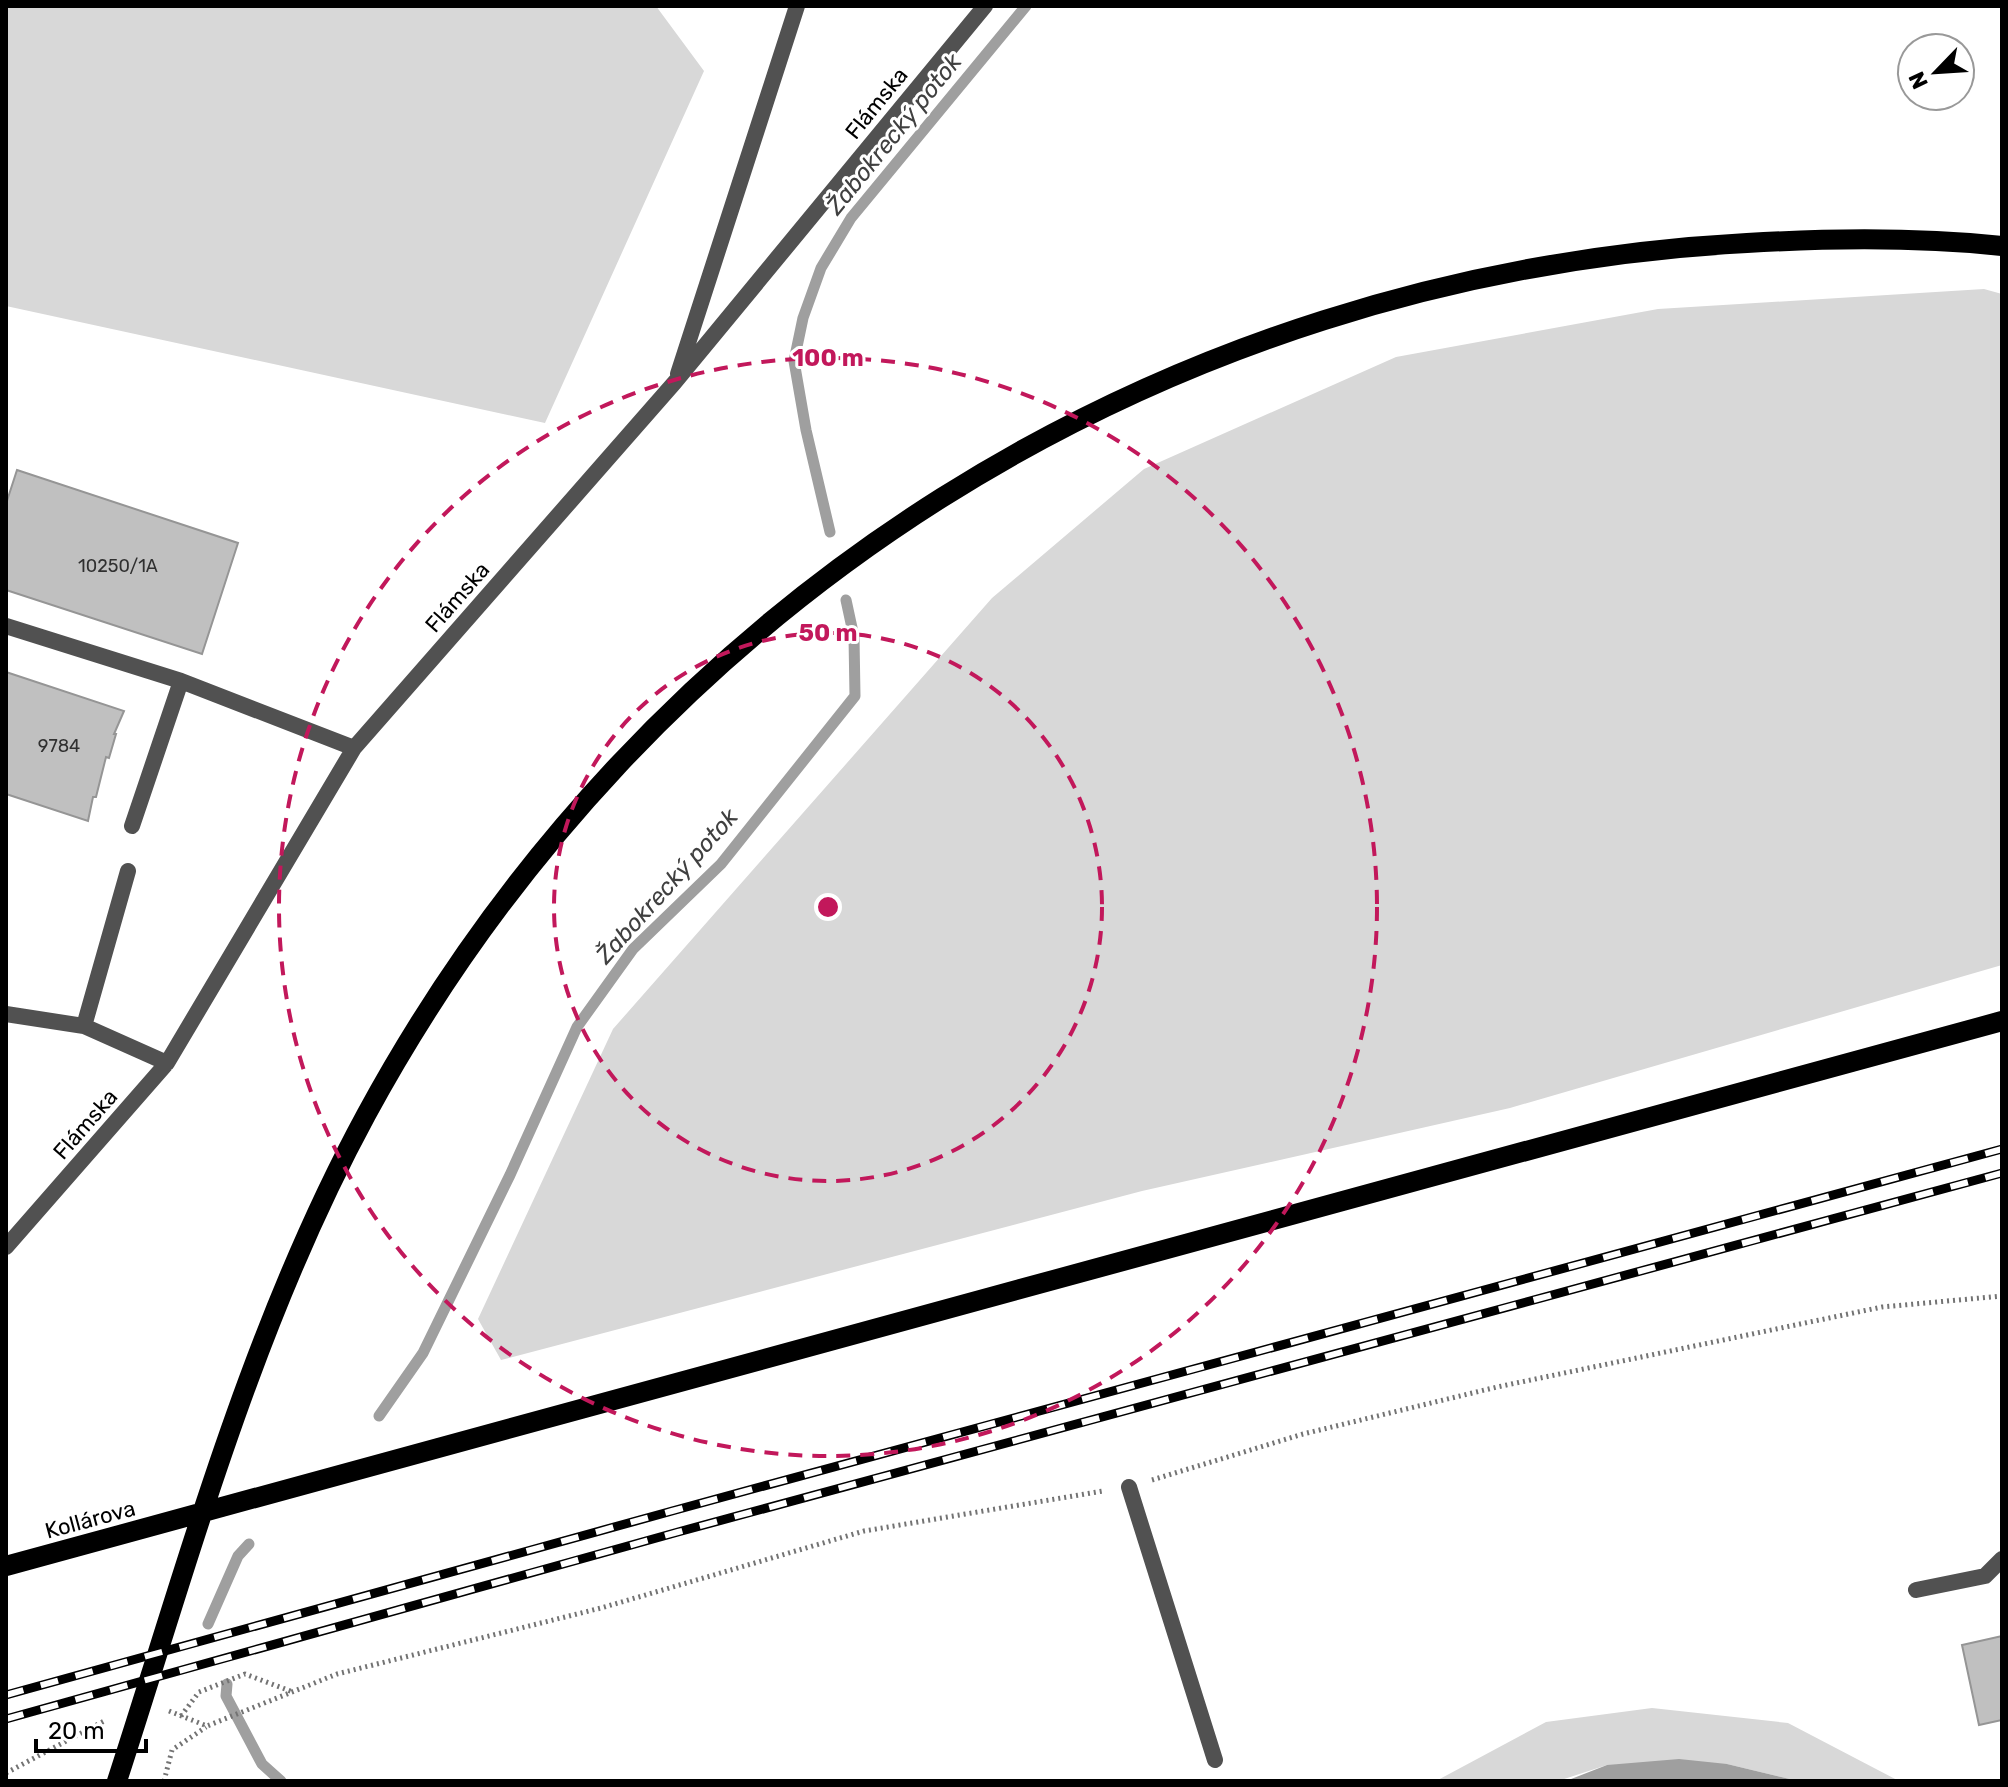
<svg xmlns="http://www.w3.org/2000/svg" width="2008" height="1787" viewBox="0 0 2008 1787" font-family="Rubik,sans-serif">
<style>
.green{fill:#d8d8d8}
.water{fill:#9f9f9f}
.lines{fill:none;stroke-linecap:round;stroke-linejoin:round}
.stream{stroke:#9f9f9f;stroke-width:11}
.building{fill:#c0c0c0;stroke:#959595;stroke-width:2}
.path{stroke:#737373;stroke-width:5;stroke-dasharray:2 4;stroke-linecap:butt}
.lane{stroke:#515151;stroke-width:16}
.primary{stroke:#000;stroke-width:20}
.rail-casing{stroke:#000;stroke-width:9}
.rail{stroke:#fff;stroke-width:6;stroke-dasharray:18;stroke-linecap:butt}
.ring{fill:none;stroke:#c2185b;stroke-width:4;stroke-dasharray:14 10}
.labels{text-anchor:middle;stroke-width:6;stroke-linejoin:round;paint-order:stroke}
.number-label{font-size:18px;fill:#303030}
.street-label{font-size:22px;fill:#000;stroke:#fff}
.water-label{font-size:24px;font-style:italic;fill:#404040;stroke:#fff}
.centre{fill:#c2185b;stroke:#fff;stroke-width:4}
.ring-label{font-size:24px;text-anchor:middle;font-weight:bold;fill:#c2185b;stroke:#fff;stroke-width:6;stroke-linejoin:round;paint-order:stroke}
</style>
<rect width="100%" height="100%" fill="#fff"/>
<path class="green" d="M 6,6 L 656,6 L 704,71 L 545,423 L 6,306 Z
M 1984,289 L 2002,294 L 2002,965 L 1510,1108 L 1142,1191 L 501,1360 L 478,1319 L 613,1029 L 992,598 L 1144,469 L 1396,357 L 1658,309 Z
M 1652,1708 L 1788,1723 L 1899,1781 L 1798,1781 L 1727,1764 L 1607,1765 L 1558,1781 L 1436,1781 L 1546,1722 Z"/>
<path class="water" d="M 1679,1759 L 1727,1764 L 1798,1781 L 1566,1781 L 1607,1765 Z"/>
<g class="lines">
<path class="stream" d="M 830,532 L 806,430 L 794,361 L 803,318 L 821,268 L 851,218 L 1026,6
M 379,1416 L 423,1353 L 510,1175 L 577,1027 L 633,949 L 721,864 L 855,696 L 854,637 L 846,600
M 208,1624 L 238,1556 L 249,1544
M 227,1684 L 226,1696 L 262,1764 L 281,1781"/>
</g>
<path class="building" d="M 17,470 L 238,543 L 202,654 L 6,590 L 6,504 Z
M 6,672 L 124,711 L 114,734 L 116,734 L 109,758 L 106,757 L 96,797 L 93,797 L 88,821 L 6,794 Z
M 2002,1636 L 2002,1720 L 1979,1725 L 1962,1645 Z"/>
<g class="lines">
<path class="path" d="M 1152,1480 L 1303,1434 L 1497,1387 L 1882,1307 L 2002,1296
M 169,1711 L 207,1726 L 337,1674 L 601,1608 L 864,1531 L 1103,1491
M 181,1716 L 199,1692 L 245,1674 L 293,1692
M 6,1773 L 106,1720
M 164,1781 L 172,1750 L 206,1727"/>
<path class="lane" d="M 678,374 L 797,6
M 6,626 L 181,681 L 354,748
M 132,826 L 181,681
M 6,1014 L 84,1026 L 167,1063
M 84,1026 L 128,871
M 6,1247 L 167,1063 L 354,748 L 675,382 L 985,6
M 1129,1487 L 1215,1760
M 1916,1590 L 1985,1576 L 2002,1559"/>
<path class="primary" d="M 6,1566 L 2002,1021
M 117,1781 C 190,1556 252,1325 366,1115 C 646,599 1162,275 1747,243 C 1832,238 1917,237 2002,246"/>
<g class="rail-casing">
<path id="rail" d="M 6,1695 L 672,1511 L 2002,1149
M 6,1719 L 678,1532 L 2002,1173"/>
</g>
<use href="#rail" class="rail"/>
</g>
<g class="ring">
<circle cx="828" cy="907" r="274"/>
<circle cx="828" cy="907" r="549"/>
</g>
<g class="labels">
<g class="number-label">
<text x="118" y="572">10250/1A</text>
<text x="59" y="752">9784</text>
</g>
<g class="street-label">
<text transform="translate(876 103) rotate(-51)" y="8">Flámska</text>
<text transform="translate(457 597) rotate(-49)" y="8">Flámska</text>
<text transform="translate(85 1124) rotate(-49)" y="8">Flámska</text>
<text transform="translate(90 1519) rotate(-15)" y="8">Kollárova</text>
</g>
<g class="water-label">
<text transform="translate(894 134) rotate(-51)" y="8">Žabokrecký potok</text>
<text transform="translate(667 886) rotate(-48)" y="8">Žabokrecký potok</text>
</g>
</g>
<circle cx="828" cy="907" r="12" class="centre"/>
<g class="ring-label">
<text x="828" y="366">100 m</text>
<text x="828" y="641">50 m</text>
</g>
<rect width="2008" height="1787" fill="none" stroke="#000000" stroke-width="16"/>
<g transform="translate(1936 72) rotate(245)"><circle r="38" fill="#ffffff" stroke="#999999" stroke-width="2"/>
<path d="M0-6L14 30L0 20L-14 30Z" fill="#000000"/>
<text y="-12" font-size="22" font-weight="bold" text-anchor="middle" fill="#000000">N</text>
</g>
<path d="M36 1739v12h110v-12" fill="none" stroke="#000000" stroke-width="4"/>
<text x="48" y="1739" font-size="24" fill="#000000" stroke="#ffffff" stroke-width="6" paint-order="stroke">20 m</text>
</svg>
